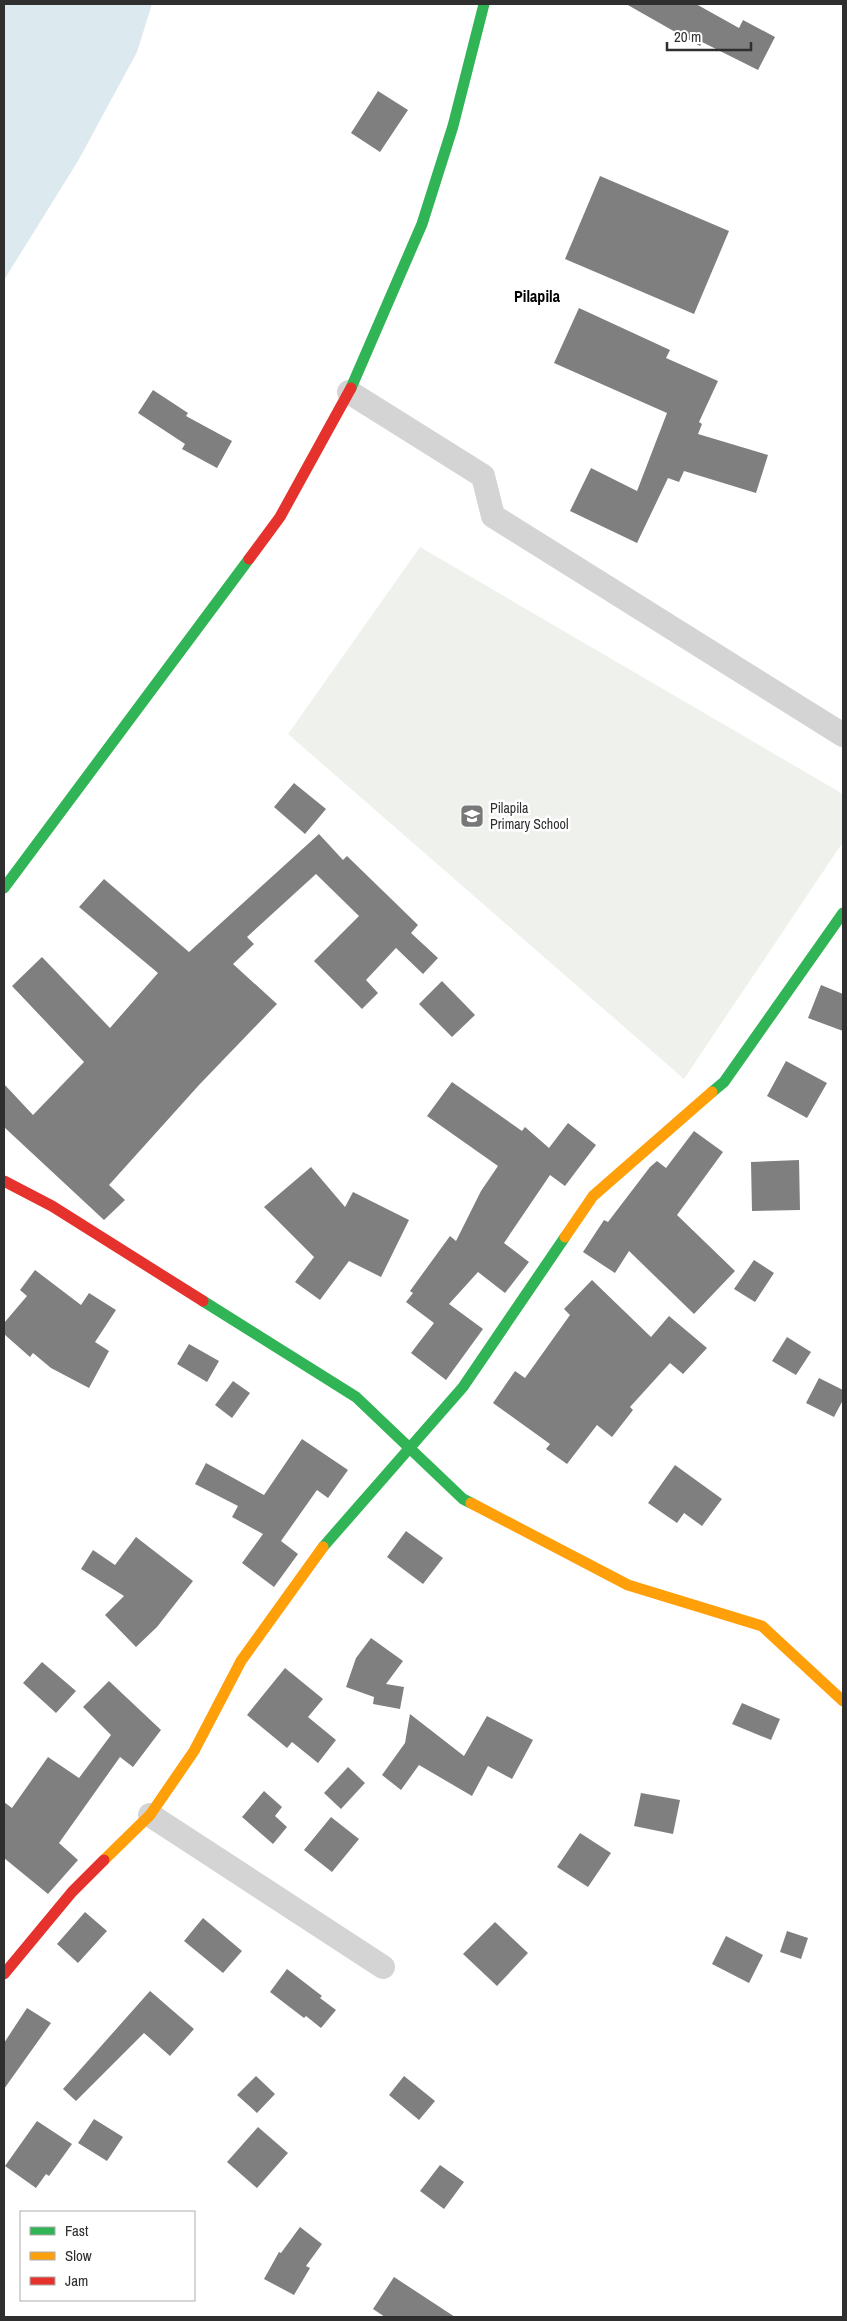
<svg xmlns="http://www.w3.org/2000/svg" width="847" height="2321" viewBox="0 0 847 2321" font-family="'Archivo Narrow',sans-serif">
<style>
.green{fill:#eff2ec}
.water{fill:#dce9ef}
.building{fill:#7f7f7f}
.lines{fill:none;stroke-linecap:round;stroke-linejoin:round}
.street{stroke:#d4d4d4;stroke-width:24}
.fast{stroke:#30b455;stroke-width:11}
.slow{stroke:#ff9f0a;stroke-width:11}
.jam{stroke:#e5322d;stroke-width:11}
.labels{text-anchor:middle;stroke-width:5;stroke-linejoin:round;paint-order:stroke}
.poi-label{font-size:14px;fill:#2f2f2f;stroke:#fff;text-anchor:start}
.quarter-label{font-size:16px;font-weight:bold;fill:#000;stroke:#fff}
</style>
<rect width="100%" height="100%" fill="#fff"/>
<path class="green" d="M 420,547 L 843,794 L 843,842 L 684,1079 L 288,734 Z"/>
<path class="water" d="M 4,4 L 152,4 L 137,52 L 78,161 L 4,280 Z"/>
<path class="building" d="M 626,4 L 696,4 L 739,28 L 743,20 L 775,37 L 758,70 L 702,42 L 700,46 Z
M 378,91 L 408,110 L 380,152 L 351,133 Z
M 600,176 L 729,231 L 694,314 L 565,259 Z
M 579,308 L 670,350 L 666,358 L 718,381 L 699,422 L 702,424 L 698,434 L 768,455 L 756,493 L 684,471 L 679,482 L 668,478 L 637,543 L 570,511 L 591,468 L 637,491 L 667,413 L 554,363 Z
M 153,390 L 188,413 L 186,416 L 232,441 L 217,468 L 182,449 L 185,444 L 138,413 Z
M 294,783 L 326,809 L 305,834 L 274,807 Z
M 319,834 L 343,860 L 347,856 L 418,925 L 411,933 L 438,958 L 423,974 L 396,948 L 366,980 L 378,993 L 362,1009 L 314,961 L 359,916 L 316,874 L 247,937 L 254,944 L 233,964 L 277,1004 L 199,1085 L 109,1185 L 125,1200 L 104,1220 L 4,1127 L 4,1084 L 33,1115 L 84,1062 L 12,986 L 42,957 L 110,1028 L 158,973 L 79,907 L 104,879 L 189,952 Z
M 442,981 L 475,1015 L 452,1037 L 419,1004 Z
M 821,985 L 843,994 L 843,1031 L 808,1018 Z
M 786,1061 L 827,1083 L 807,1118 L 767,1096 Z
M 452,1082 L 522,1131 L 525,1127 L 549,1148 L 568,1123 L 596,1145 L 565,1186 L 550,1175 L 504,1243 L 529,1262 L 505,1293 L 478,1272 L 449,1304 L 483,1329 L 446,1380 L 411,1353 L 434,1323 L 406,1302 L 413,1293 L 410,1291 L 450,1236 L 456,1241 L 481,1191 L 498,1166 L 427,1116 Z
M 694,1131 L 723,1152 L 677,1215 L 735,1271 L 694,1314 L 629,1251 L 615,1273 L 583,1252 L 604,1220 L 608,1222 L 650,1167 L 657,1161 L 666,1168 Z
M 799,1160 L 800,1210 L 752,1211 L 751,1162 Z
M 311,1167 L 345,1207 L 353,1192 L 409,1220 L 381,1277 L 349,1261 L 320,1300 L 295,1282 L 314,1257 L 264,1207 Z
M 754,1260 L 774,1273 L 755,1302 L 734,1289 Z
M 35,1270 L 81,1305 L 89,1293 L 116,1310 L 95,1342 L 109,1351 L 89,1388 L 51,1368 L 33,1353 L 30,1357 L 4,1334 L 4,1323 L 27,1296 L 20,1290 Z
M 592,1280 L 651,1337 L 669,1316 L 707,1348 L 683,1374 L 670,1363 L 630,1407 L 633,1410 L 612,1437 L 597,1425 L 567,1464 L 546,1449 L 550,1444 L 493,1403 L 515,1371 L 525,1378 L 570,1315 L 564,1309 Z
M 787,1337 L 811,1352 L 796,1375 L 772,1361 Z
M 189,1344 L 219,1361 L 207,1382 L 177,1364 Z
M 819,1378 L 843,1390 L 843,1400 L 834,1417 L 806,1403 Z
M 233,1381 L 250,1393 L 232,1418 L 215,1405 Z
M 302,1439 L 348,1470 L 328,1498 L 317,1490 L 281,1541 L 298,1554 L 274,1587 L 242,1563 L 263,1534 L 232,1517 L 238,1506 L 195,1484 L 206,1463 L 264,1495 Z
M 675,1465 L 722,1499 L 702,1526 L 684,1513 L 677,1523 L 648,1503 Z
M 406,1531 L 443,1558 L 423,1584 L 387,1557 Z
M 136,1537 L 193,1581 L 157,1627 L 136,1647 L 105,1615 L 124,1596 L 81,1569 L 93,1550 L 115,1565 Z
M 371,1638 L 403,1661 L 386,1684 L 404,1687 L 400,1709 L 373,1704 L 374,1697 L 346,1687 L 356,1658 Z
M 42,1662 L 76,1691 L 56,1713 L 23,1683 Z
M 285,1668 L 323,1699 L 308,1717 L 336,1740 L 318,1763 L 292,1742 L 287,1748 L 247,1715 Z
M 109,1681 L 161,1730 L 133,1767 L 120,1757 L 59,1843 L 78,1860 L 48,1894 L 4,1858 L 4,1802 L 12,1808 L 48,1757 L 79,1778 L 111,1735 L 83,1707 Z
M 742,1703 L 780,1719 L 771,1740 L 732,1724 Z
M 410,1714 L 464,1756 L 487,1716 L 533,1740 L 512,1779 L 488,1766 L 472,1796 L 419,1765 L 401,1790 L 382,1775 L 405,1743 Z
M 348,1767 L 365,1783 L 341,1809 L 324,1793 Z
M 264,1791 L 282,1807 L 275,1816 L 287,1827 L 273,1844 L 242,1817 Z
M 641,1793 L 680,1800 L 673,1834 L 634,1826 Z
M 331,1817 L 359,1839 L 332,1872 L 304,1850 Z
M 580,1833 L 611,1853 L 588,1887 L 557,1867 Z
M 85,1912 L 107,1931 L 78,1963 L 57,1944 Z
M 203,1918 L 242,1951 L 223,1973 L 184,1941 Z
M 495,1922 L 528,1953 L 497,1986 L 463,1954 Z
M 787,1931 L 808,1938 L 801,1959 L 780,1952 Z
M 726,1936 L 763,1955 L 749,1983 L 712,1964 Z
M 287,1969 L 322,1996 L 320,1998 L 336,2010 L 321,2028 L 306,2016 L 304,2018 L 270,1992 Z
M 150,1991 L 194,2029 L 170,2056 L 144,2033 L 76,2101 L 63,2089 Z
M 27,2008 L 51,2023 L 4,2089 L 4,2043 Z
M 256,2076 L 275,2094 L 257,2113 L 237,2095 Z
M 404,2076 L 435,2101 L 419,2120 L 389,2095 Z
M 94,2119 L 123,2137 L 107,2161 L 78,2143 Z
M 37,2121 L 72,2144 L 49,2176 L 46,2174 L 36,2188 L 5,2166 Z
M 258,2127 L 288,2153 L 257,2188 L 227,2162 Z
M 440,2165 L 464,2182 L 444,2209 L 420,2191 Z
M 300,2227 L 322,2244 L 306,2266 L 310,2268 L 294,2295 L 264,2279 L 279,2252 L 281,2253 Z
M 394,2277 L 455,2317 L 385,2317 L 373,2309 Z"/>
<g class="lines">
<path class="street" d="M 349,392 L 483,476 L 493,516 L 843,735
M 150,1815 L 383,1967"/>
<path class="fast" d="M 351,388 L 422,224 L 453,126 L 484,4
M 4,888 L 249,559
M 712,1092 L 724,1082 L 843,913
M 203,1301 L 356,1397 L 463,1499 L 471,1503
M 323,1547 L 463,1387 L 565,1237"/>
<path class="slow" d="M 565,1237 L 593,1196 L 712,1092
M 471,1503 L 628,1585 L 762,1626 L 843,1701
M 104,1860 L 150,1815 L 194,1751 L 241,1661 L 323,1547"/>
<path class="jam" d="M 249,559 L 280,517 L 351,388
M 4,1181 L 52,1206 L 203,1301
M 4,1974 L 72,1892 L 104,1860"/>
</g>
<defs>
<g id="school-square" transform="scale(1.25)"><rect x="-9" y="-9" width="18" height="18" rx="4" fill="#787878" stroke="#fff"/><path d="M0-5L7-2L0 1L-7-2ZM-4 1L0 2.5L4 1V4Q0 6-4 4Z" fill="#fff"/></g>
</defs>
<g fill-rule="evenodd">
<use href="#school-square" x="472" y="816"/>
</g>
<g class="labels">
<g class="poi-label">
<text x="490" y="813">Pilapila<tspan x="490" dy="16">Primary School</tspan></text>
</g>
<g class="quarter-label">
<text x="537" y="302">Pilapila</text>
</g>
</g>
<rect width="847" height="2321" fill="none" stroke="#2f2f2f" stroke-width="10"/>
<rect x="20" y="2211" width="175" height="90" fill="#ffffff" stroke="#acacac"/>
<rect x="30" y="2227" width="25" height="8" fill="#30b455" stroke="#acacac"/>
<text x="65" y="2236" font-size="15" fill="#2f2f2f">Fast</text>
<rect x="30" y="2252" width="25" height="8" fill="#ff9f0a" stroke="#acacac"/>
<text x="65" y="2261" font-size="15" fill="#2f2f2f">Slow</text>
<rect x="30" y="2277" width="25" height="8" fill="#e5322d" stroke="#acacac"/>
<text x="65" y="2286" font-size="15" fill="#2f2f2f">Jam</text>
<path d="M667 42v8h84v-8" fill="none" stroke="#2f2f2f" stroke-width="2.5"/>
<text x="674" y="42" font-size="15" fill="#2f2f2f" stroke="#ffffff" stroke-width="4" paint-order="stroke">20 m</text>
</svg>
